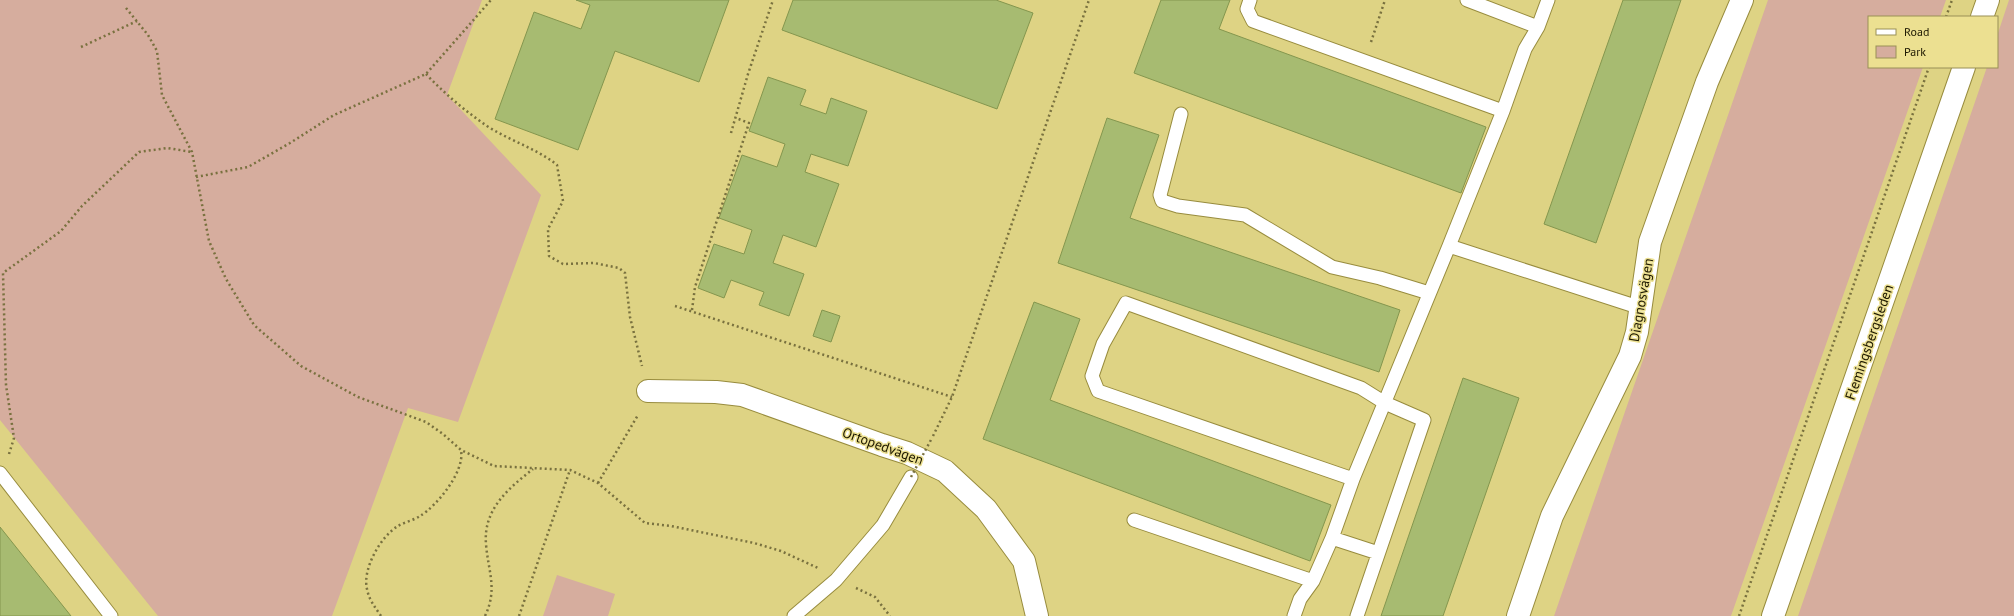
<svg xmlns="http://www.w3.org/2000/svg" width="2014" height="616" viewBox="0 0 2014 616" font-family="'PT Sans',sans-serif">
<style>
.green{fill:#d6ad9e}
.building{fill:#a7bb71;stroke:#84964e}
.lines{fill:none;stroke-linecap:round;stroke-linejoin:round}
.service-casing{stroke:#988c3e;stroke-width:15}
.minor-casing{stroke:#988c3e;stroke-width:24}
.tertiary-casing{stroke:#988c3e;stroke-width:24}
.path{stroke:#79713f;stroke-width:2.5;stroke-dasharray:2 3;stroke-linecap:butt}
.service{stroke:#fff;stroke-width:13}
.minor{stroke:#fff;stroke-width:22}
.tertiary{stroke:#fff;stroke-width:22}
.path-bridge{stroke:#79713f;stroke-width:2.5;stroke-dasharray:2 3;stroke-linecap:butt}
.labels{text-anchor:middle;stroke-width:3;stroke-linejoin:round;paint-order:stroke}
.street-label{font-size:14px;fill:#1d1800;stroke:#ece091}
</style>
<rect width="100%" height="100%" fill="#ded384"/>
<path class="green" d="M 0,0 L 482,0 L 447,95 L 541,195 L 458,422 L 408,408 L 332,616 L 158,616 L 0,420 Z
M 1768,0 L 1946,0 L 1940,17 L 1869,17 L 1869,67 L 1923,67 L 1731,616 L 1554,616 Z
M 2009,0 L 2014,0 L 2014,616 L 1798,616 L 1987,67 L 1997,67 L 1997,36 Z
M 557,575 L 615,594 L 608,616 L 543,616 Z"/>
<path class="building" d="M 576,0 L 729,0 L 699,82 L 615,51 L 578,150 L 495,119 L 534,12 L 581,29 L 590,5 Z
M 793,0 L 996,0 L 1033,13 L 997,109 L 782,30 Z
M 1161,0 L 1230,0 L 1219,29 L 1486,127 L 1461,193 L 1134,73 Z
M 1623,0 L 1681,0 L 1596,243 L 1544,224 Z
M 768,77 L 806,90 L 800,105 L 826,114 L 831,98 L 867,111 L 848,166 L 811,154 L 805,172 L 839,184 L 816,247 L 783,235 L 773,263 L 804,274 L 789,316 L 759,305 L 764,292 L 731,280 L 724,298 L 698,288 L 714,244 L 744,254 L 752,230 L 719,218 L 742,155 L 777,167 L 785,144 L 749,131 Z
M 1107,118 L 1159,135 L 1130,218 L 1400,310 L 1379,372 L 1058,263 Z
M 1034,302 L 1080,319 L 1050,400 L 1331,505 L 1310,561 L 983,439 Z
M 822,310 L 840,316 L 831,342 L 813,336 Z
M 1463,378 L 1519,398 L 1443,616 L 1381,616 Z
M 0,527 L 71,616 L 0,616 Z"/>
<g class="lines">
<g class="service-casing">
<path id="service" d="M 1250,0 L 1247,9 L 1253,21 L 1503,111
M 1467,0 L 1538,27
M 1181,114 L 1160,195 L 1162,201 L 1178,206 L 1245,215 L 1332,267 L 1380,278 L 1429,293
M 1449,246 L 1503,111 L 1525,49 L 1538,27 L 1548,0
M 0,473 L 111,616
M 1353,479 L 1332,538 L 1378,553
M 1134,520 L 1313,581
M 794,616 L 836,580 L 883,525 L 911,477
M 1294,616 L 1300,599 L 1313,581 L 1332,538
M 1357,616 L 1424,420 L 1385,403 L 1361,388 L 1126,303 L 1103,344 L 1092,376 L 1098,391 L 1353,479 L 1449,246 L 1641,308"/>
</g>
<g class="minor-casing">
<path id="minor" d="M 648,391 L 716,392 L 742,395 L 882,445 L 907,453 L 945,471 L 986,509 L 1024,561 L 1037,616
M 1518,616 L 1552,516 L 1630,356 L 1637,332 L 1650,242 L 1707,82 L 1742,0"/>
</g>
<g class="tertiary-casing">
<path id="tertiary" d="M 1982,17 L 1988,0
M 1773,616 L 1964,67"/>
</g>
<path class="path" d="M 126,8 L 148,35 L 157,51 L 162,95 L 192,152 L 209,241 L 226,279 L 254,325 L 301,366 L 358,397 L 426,422 L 443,434 L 461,450 L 494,466 L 570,470 L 598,483 L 645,523 L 671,526 L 754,543 L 781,551 L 818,568
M 1946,17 L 1952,0
M 1371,42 L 1385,0
M 81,47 L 137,21
M 426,74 C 444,93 465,111 487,126 C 510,141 536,148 557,165 L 563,201 L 548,229 L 549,256 L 563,264 L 594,263 L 619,268 L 625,273 L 630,317 L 642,366
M 731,133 L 748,74 L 773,0
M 196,177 L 248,167 L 290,143 L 334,115 L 426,74 L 491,0
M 675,306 L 952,397
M 692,310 L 695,287 L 749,123 L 736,118
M 933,436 L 952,397 L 1089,0
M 9,454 L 14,438 L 6,385 L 3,273 L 61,231 L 82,206 L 139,152 L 167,148 L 192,152
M 598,483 L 638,415
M 856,588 L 875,597 L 890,616
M 381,616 C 375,607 369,600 367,589 C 362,569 381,536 398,526 C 405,522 414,520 420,516 C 437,506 465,471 461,451
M 485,616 C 498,589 488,571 486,544 C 483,509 509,488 533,469
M 519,616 L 570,470
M 1739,616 L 1929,67"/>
<use href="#service" class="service"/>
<use href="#minor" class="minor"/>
<use href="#tertiary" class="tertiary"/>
<path class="path-bridge" d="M 911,477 L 932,438"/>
</g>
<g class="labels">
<g class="street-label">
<text transform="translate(1641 300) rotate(-80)" y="5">Diagnosvägen</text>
<text transform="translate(1869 342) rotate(-71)" y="5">Flemingsbergsleden</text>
<text transform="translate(883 446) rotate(20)" y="5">Ortopedvägen</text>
</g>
</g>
<rect x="1868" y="16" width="130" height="52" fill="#ece091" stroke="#999057"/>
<rect x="1876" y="29" width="20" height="6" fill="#ffffff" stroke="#999057"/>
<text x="1904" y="36" font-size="12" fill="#1d1800">Road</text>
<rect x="1876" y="46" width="20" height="12" fill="#d6ad9e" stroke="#999057"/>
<text x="1904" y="56" font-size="12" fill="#1d1800">Park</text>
</svg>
